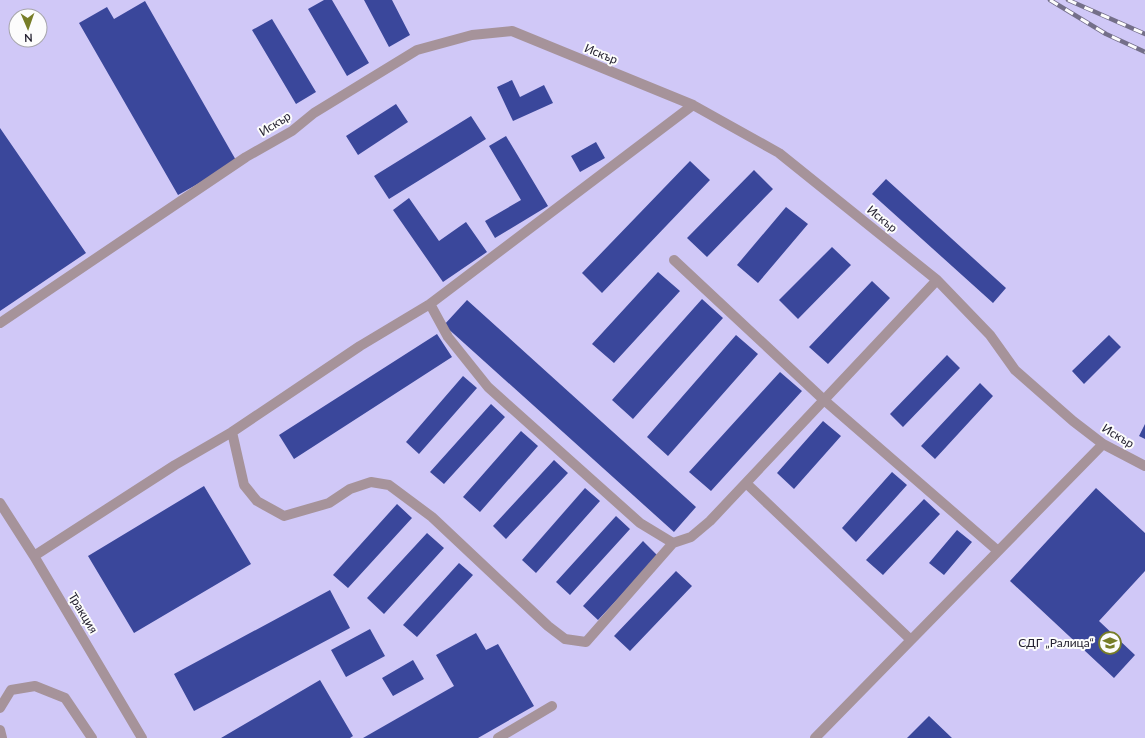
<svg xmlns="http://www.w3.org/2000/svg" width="1145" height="738" viewBox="0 0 1145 738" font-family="Lato,sans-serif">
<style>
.built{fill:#d0c8f7;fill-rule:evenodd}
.building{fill:#3a479b}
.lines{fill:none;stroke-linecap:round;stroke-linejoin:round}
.minor{stroke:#a6939a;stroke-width:10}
.rail-casing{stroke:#746f89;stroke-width:4.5}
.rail{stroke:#fcfcfc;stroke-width:3;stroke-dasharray:9;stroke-linecap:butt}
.labels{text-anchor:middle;stroke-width:4;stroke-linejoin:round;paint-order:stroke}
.street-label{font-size:12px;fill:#262332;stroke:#fcfcfc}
.poi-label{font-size:12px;fill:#262332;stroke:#fcfcfc;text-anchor:end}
</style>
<rect width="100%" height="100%" fill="#dcd5fd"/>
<path class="built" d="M 0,0 L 1145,0 L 1145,738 L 0,738 ZM 16,16 L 40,16 L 40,40 L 16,40 Z"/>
<path class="building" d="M 324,0 L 332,0 L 369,63 L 347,76 L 308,9 Z
M 364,0 L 392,0 L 410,35 L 389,47 Z
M 145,1 L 237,162 L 178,195 L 79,23 L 107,7 L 114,19 Z
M 272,19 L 316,92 L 296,104 L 252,30 Z
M 512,80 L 520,97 L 544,85 L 553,103 L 513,121 L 497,87 Z
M 396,104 L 408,122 L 358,155 L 346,136 Z
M 471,116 L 486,139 L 389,199 L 374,176 Z
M 0,128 L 86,253 L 0,311 Z
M 506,136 L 548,206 L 495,238 L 485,221 L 521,200 L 489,146 Z
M 596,142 L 605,158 L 580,172 L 571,156 Z
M 690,161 L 710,180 L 602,293 L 582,273 Z
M 754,170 L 773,189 L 707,257 L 687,238 Z
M 886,179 L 1006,288 L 993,303 L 872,194 Z
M 409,198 L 439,241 L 466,222 L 487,252 L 443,282 L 393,210 Z
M 786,207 L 808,224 L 758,283 L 737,265 Z
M 832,247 L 851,265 L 798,319 L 779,300 Z
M 658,272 L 680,291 L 614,363 L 592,344 Z
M 872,281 L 890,298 L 828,364 L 809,347 Z
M 702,299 L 723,318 L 633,419 L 612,400 Z
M 467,300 L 696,507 L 674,532 L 444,325 Z
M 437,334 L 452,357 L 294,459 L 279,435 Z
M 736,335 L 758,354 L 668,456 L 647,437 Z
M 1109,335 L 1121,347 L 1084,384 L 1072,371 Z
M 947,355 L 960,368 L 903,427 L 890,414 Z
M 780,372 L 802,391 L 711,491 L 689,472 Z
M 463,376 L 477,388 L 419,454 L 406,442 Z
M 980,383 L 993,396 L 935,459 L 921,446 Z
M 491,404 L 505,417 L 444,484 L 430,472 Z
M 823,421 L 841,436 L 794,489 L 777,473 Z
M 1145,424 L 1145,439 L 1139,436 Z
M 521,431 L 538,446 L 480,512 L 463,497 Z
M 554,460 L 568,473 L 506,539 L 493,526 Z
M 892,472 L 907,485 L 856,542 L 842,528 Z
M 204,486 L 251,564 L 134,633 L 88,556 Z
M 585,488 L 600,501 L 536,573 L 522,560 Z
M 1096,488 L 1145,533 L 1145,571 L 1099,621 L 1135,655 L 1114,678 L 1010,581 Z
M 924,499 L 940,514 L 883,575 L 866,560 Z
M 397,504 L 412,518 L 348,588 L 333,575 Z
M 616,516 L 630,529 L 570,595 L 556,582 Z
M 957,530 L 972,542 L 944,575 L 929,563 Z
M 427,533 L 444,548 L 384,614 L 367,598 Z
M 643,541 L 658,556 L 598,620 L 583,606 Z
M 459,563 L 473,575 L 417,637 L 403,625 Z
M 676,571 L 692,586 L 630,651 L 614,636 Z
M 330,590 L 350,628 L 194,711 L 174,674 Z
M 370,629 L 385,656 L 346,677 L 331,650 Z
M 476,633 L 486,650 L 498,644 L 534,706 L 478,738 L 363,738 L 454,686 L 436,655 Z
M 413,660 L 424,679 L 393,696 L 382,678 Z
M 320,680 L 353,736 L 350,738 L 221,738 Z
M 929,716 L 952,738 L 907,738 Z"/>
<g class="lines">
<path class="minor" d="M 674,260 L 824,400 L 998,551
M 430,304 L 448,337 L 488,387 L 640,523 L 673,543 L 691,537 L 710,521 L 937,280
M 0,323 L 246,157 L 292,131 L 314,113 L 417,50 L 472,35 L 512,31 L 693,105 L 779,153 L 937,280 L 990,335 L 1015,370 L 1073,421 L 1103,444 L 1145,466
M 232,432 L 244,485 L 257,501 L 284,516 L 329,503 L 350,489 L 371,482 L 389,485 L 432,517 L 548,626 L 565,639 L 586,642 L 673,543
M 747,484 L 911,640
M 0,503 L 34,556 L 142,738
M 34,556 L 175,465 L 232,432 L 360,346 L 430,304 L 693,105
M 0,708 L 11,690 L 35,686 L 65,698 L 92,738
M 0,730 L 2,738
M 498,738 L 552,706
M 815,738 L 1103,444"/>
<g class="rail-casing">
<path id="rail" d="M 1050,0 L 1106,34 L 1145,52
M 1068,0 L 1145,34"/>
</g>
<use href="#rail" class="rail"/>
</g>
<defs>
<g id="school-ring" transform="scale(1.15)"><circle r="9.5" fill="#fcfcfc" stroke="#777d27" stroke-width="1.5"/><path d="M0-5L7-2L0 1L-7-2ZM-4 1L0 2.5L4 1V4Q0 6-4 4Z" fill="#777d27"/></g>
</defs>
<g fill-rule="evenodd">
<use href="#school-ring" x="1110" y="643"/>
</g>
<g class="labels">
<g class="street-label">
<text transform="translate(601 54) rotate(22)" y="4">Искър</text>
<text transform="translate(275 124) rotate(-32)" y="4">Искър</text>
<text transform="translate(882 219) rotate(39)" y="4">Искър</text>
<text transform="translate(1118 436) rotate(31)" y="4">Искър</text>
<text transform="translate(83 613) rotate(59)" y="4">Тракция</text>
</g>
<g class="poi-label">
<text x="1094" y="647">СДГ „Ралица“</text>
</g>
</g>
<g transform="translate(28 28) rotate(178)"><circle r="19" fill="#fcfcfc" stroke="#a6a5ab"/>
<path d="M0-3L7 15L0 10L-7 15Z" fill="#777d27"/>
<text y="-6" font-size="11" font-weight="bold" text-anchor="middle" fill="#262332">N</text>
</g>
</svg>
